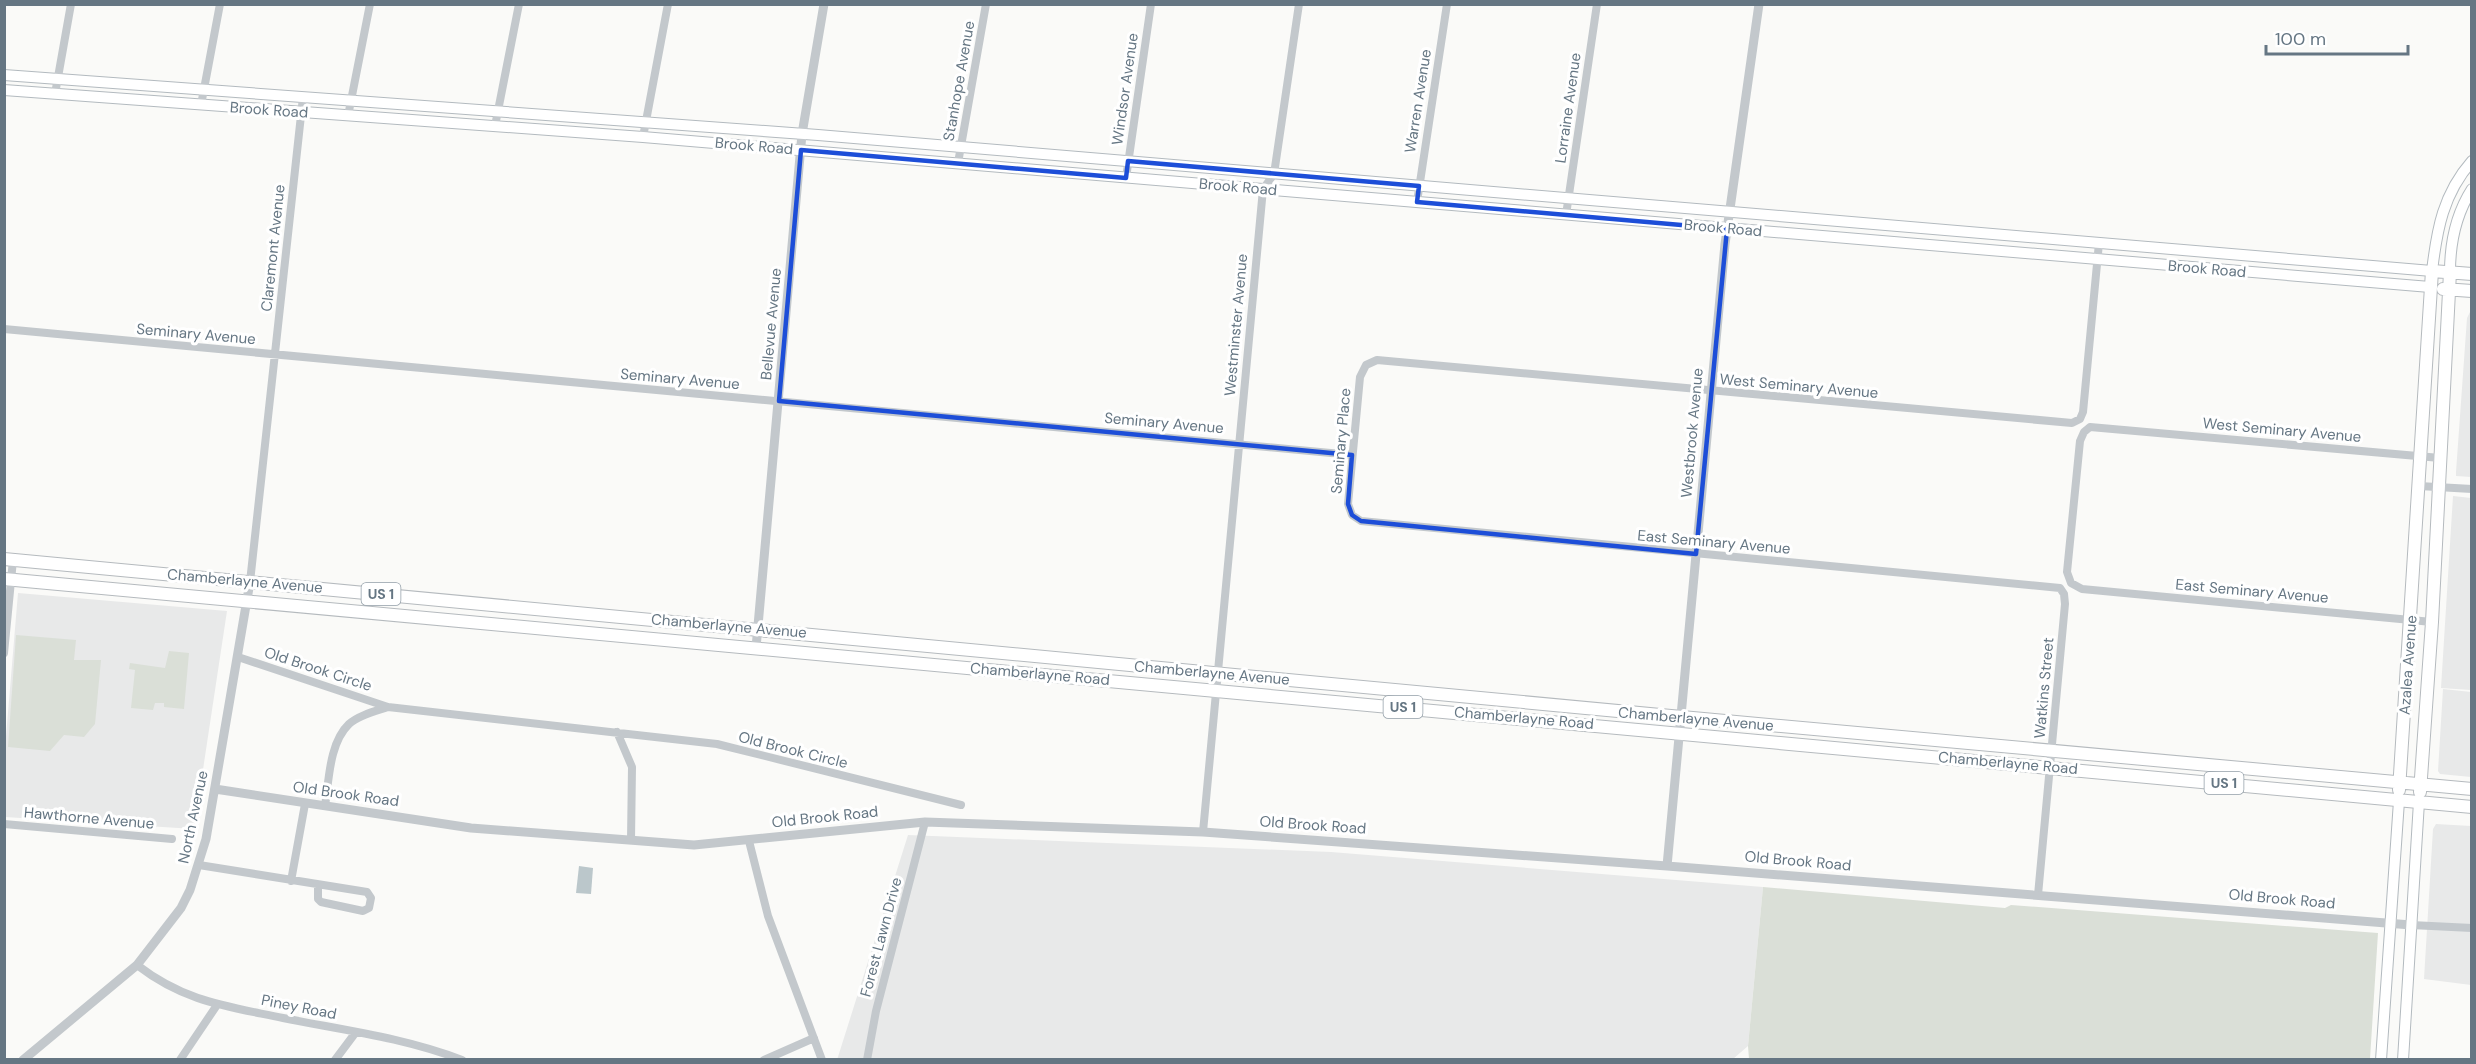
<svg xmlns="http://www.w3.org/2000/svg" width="2476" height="1064" viewBox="0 0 2476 1064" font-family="'DM Sans',sans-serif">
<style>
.built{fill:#e8e9e9}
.green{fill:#dadfd7}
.water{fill:#bbc7cb}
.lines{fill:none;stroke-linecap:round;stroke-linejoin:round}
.secondary-casing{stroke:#b3babf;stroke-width:12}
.primary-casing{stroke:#b5babe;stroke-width:14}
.minor{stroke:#c3c8cc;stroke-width:8}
.tertiary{stroke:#c3c8cc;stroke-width:9}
.secondary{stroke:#fff;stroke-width:10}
.primary{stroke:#fff;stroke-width:12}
.marked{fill:none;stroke:#1d4ed8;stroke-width:4.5;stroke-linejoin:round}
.labels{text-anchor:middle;stroke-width:6;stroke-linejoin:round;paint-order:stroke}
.shield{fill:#fff;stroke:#939fa8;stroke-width:1.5}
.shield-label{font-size:14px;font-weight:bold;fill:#657683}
.street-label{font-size:15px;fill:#657683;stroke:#fff}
</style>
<rect width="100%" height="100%" fill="#fafaf8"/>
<path class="built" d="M 2471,310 L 2471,477 L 2456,476 L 2456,472 L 2467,318 Z
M 2453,496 L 2471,498 L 2471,690 L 2441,688 Z
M 18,593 L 227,611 L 194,829 L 5,817 L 5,748 Z
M 2443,689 L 2471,692 L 2471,777 L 2440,774 L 2438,771 Z
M 2436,824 L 2471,826 L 2471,985 L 2424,979 L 2433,829 Z
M 908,835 L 1331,852 L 1763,887 L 1748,1046 L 1733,1059 L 837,1060 Z"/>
<path class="green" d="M 16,635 L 76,640 L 74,660 L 101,660 L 95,724 L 84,737 L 64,735 L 50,751 L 8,747 Z
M 169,651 L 189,653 L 184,709 L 164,707 L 164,703 L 155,703 L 153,710 L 131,708 L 135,670 L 129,669 L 130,663 L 165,668 Z
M 1763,887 L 2005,908 L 2011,905 L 2378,933 L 2370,1059 L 1749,1059 L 1748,1046 Z"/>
<path class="water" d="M 579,866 L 593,868 L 591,894 L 576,893 Z"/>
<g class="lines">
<g class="secondary-casing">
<path id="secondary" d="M 4,75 L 818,135 L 2432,271 C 2437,229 2443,194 2472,161
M 4,90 L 643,137 L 2430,287
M 2450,272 C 2450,243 2456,214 2472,189
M 2381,1060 L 2399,801
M 2403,1060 L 2419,802"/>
</g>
<g class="primary-casing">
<path id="primary" d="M 2443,289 L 2472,291
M 4,559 L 1671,716 L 2472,789
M 4,579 L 2472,807
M 2399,790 L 2432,271 L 2472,274
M 2420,792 L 2432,622 L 2450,272"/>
</g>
<path class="minor" d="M 55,94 L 71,4
M 201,105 L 220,4
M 348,116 L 370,4
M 495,126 L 519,4
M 643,137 L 668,4
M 958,163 L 986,4
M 1126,178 L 1151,4
M 1417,202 L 1447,4
M 1566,215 L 1597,4
M 4,329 L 1352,455
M 2419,486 L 2472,489
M 250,582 L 303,97
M 2432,622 L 2082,589 L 2071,583 L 2067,572 L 2080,441 L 2084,432 L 2090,427 L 2440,458
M 4,653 L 13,560
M 238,657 L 388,707
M 617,732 L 632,767 L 631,840
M 325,806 C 329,781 329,743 349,724 C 359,715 376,711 388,707 L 717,744 L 961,805
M 4,824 L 172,839
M 1203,832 L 1263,189 L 1274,174 L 1299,4
M 749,841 L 768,916 L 822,1060
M 199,865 L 367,892 L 371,898 L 369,908 L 363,911 L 321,902 L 318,899 L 318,885
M 291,881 L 305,804
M 2038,895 L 2065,604 L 2064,594 L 2060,588 L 1361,521 L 1352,515 L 1348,504 L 1360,377 L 1366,365 L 1377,360 L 2072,423 L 2080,419 L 2083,412 L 2099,243
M 2411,925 L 2472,928
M 137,965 C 185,1002 226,1006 283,1018 C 343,1030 405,1038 462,1060
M 180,1060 L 217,1005
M 335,1060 L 356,1032
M 764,1060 L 814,1038
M 867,1060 L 876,1011 L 925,822"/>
<path class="tertiary" d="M 756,648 L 802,134 L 824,4
M 215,789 L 471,828 L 694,845 L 925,822 L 1203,832 L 1667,866 L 2411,925
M 1667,866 L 1725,244 L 1759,4
M 23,1060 L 137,965 L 181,908 L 190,890 L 206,839 L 250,582"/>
<use href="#secondary" class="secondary"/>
<use href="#primary" class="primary"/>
</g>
<path class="marked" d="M 801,150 L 1126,178 L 1128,161 L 1419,186 L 1417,202 L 1727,229 L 1696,554 L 1361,521 L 1352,515 L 1348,504 L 1352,455 L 779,401 Z"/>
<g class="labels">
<g class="shield">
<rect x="361.5" y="583" width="39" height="22" rx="4.5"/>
<rect x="1383.5" y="696" width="39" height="22" rx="4.5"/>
<rect x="2204.5" y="772" width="39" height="22" rx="4.5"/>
</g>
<g class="shield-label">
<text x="381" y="599">US 1</text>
<text x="1403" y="712">US 1</text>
<text x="2224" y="788">US 1</text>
</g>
<g class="street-label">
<text transform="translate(959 81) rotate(-80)" y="5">Stanhope Avenue</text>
<text transform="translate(1125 89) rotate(-82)" y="5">Windsor Avenue</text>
<text transform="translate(1418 101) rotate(-81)" y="5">Warren Avenue</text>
<text transform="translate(1568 108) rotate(-82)" y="5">Lorraine Avenue</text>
<text transform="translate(269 110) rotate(4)" y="5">Brook Road</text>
<text transform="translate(754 146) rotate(5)" y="5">Brook Road</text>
<text transform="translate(1238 187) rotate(5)" y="5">Brook Road</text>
<text transform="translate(1723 228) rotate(5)" y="5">Brook Road</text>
<text transform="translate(273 248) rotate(-84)" y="5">Claremont Avenue</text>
<text transform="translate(2207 269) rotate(5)" y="5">Brook Road</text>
<text transform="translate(771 324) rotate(-85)" y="5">Bellevue Avenue</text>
<text transform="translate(1236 325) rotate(-85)" y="5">Westminster Avenue</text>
<text transform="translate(196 334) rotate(5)" y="5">Seminary Avenue</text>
<text transform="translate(680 379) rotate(5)" y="5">Seminary Avenue</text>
<text transform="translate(1799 386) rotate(5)" y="5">West Seminary Avenue</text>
<text transform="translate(1164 423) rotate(5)" y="5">Seminary Avenue</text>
<text transform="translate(2282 430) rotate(5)" y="5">West Seminary Avenue</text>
<text transform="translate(1692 433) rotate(-85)" y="5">Westbrook Avenue</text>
<text transform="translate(1341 441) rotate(-85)" y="5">Seminary Place</text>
<text transform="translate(1714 542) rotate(5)" y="5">East Seminary Avenue</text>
<text transform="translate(245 581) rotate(5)" y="5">Chamberlayne Avenue</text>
<text transform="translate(2252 591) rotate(5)" y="5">East Seminary Avenue</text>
<text transform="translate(729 626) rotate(5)" y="5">Chamberlayne Avenue</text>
<text transform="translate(2408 665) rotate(-86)" y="5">Azalea Avenue</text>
<text transform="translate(318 669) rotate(18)" y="5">Old Brook Circle</text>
<text transform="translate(1212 673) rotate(5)" y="5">Chamberlayne Avenue</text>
<text transform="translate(1040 674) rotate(5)" y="5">Chamberlayne Road</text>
<text transform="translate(2044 688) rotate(-85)" y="5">Watkins Street</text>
<text transform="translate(1524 718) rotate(5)" y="5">Chamberlayne Road</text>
<text transform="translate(1696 719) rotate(5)" y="5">Chamberlayne Avenue</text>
<text transform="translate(793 750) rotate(14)" y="5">Old Brook Circle</text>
<text transform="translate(2008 763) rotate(5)" y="5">Chamberlayne Road</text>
<text transform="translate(346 794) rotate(8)" y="5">Old Brook Road</text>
<text transform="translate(193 817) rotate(-78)" y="5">North Avenue</text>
<text transform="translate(825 817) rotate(-6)" y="5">Old Brook Road</text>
<text transform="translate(89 818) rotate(5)" y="5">Hawthorne Avenue</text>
<text transform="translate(1313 825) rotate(4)" y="5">Old Brook Road</text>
<text transform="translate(1798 861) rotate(5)" y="5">Old Brook Road</text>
<text transform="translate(2282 899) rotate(5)" y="5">Old Brook Road</text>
<text transform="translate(881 937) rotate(-75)" y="5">Forest Lawn Drive</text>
<text transform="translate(299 1007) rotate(11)" y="5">Piney Road</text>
</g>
</g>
<rect width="2476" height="1064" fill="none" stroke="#657683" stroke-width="12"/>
<path d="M2266 45v9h142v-9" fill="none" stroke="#657683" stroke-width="3"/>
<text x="2275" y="45" font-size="18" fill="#657683" stroke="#ffffff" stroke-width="4.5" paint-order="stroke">100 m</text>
</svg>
